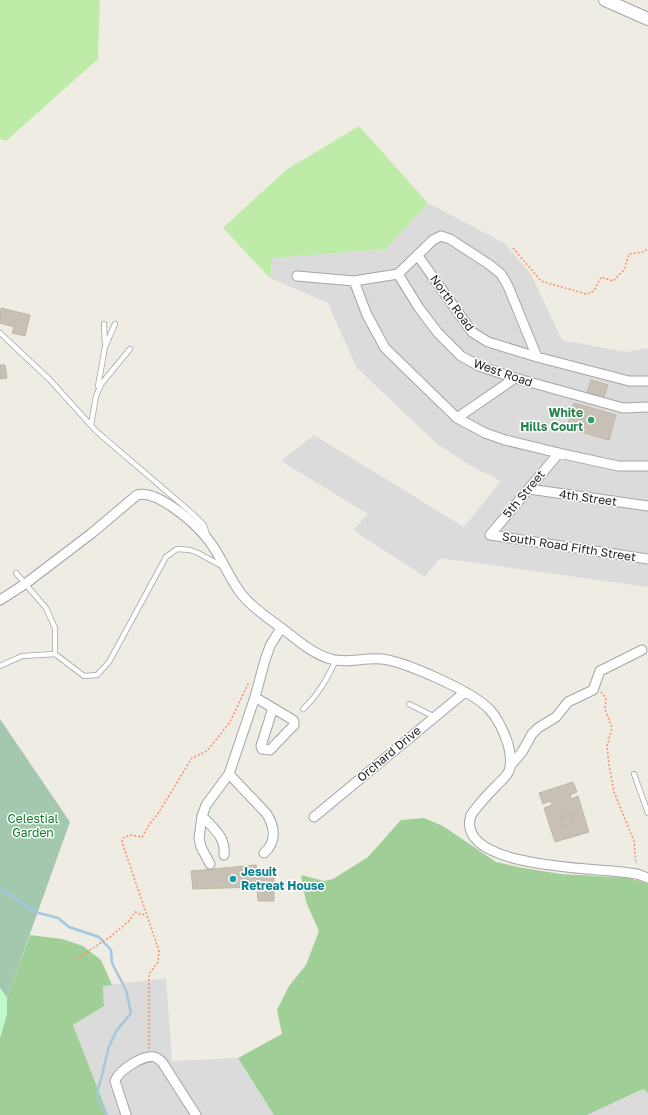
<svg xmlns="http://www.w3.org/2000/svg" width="648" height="1115" viewBox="0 0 648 1115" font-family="'Golos Text',sans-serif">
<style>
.residential{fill:#dcdbdb}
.grass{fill:#beeba8}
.forest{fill:#9fcf97}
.cemetery{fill:#a4c8af}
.park{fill:#bffacd}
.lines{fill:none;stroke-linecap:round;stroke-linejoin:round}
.stream{stroke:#a2c7de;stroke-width:2.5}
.building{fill:#c7c0b6;stroke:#c1b6a5}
.service-casing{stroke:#a5a5a5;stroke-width:6}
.minor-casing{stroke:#a5a5a5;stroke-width:11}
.tertiary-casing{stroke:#a5a5a5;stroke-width:14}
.path{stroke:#fd8d67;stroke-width:1.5;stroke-dasharray:2 2;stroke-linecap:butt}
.service{stroke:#fff;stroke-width:4.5}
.minor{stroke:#fff;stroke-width:9}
.tertiary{stroke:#fff;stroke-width:12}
.leisure-dot{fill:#2e9e5b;stroke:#fff;stroke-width:1.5}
.culture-dot{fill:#0f9aa8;stroke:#fff;stroke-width:1.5}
.labels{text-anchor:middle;stroke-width:3;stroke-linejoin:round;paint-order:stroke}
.street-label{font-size:12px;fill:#1e1e1e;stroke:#fff}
.leisure-label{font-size:12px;font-weight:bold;fill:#27864d;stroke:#fff;text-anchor:end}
.park-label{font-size:12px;fill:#097e25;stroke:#fff}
.culture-label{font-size:12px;font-weight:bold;fill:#0d838f;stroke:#fff;text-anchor:start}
</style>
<rect width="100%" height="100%" fill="#efede3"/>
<path class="residential" d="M 428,203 L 504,243 L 531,274 L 562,340 L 626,352 L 648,348 L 648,587 L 440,558 L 425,577 L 353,530 L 368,514 L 281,461 L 314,435 L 464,527 L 501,481 L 471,466 L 436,443 L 356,367 L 328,303 L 270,278 L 272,258 L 386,249 Z
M 166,978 L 172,1061 L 238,1058 L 274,1115 L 108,1115 L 73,1025 L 104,1006 L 103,986 Z
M 643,1089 L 648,1093 L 648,1115 L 587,1115 Z"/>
<path class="grass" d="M 0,0 L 100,0 L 98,59 L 6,141 L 0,139 Z
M 359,126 L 428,203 L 386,249 L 272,258 L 270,278 L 223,228 L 286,170 Z"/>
<path class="forest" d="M 424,818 L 443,826 L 496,862 L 523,868 L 561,874 L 629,878 L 648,884 L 648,1093 L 643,1089 L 587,1115 L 274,1115 L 238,1058 L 282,1034 L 277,1010 L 289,986 L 306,965 L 319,931 L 306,902 L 301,875 L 324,881 L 333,879 L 368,857 L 401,820 Z
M 30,935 L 62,939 L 83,946 L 101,960 L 112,985 L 103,986 L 104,1006 L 73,1025 L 108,1115 L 0,1115 L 0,1038 L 7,1013 L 7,998 Z"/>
<path class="cemetery" d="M 0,719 L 70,822 L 7,998 L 0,988 Z"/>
<path class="park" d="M 0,988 L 7,998 L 7,1013 L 0,1038 Z"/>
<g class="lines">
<path class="stream" d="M 0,888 L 35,912 L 58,918 L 69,927 L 99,937 L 111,950 L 112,963 L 126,990 L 131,1013 L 117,1030 L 109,1046 L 102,1075 L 96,1096 L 107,1115"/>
</g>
<path class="building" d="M 1,308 L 30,315 L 25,336 L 12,333 L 14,327 L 0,323 Z
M 0,365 L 5,365 L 7,378 L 0,379 Z
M 591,380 L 608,385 L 603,400 L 586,395 Z
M 574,403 L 616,415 L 609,440 L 567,428 Z
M 573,782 L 577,792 L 570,795 L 571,799 L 578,796 L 589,832 L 555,842 L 544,808 L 552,805 L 551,801 L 543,804 L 539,793 Z
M 572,814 L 574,823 L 564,826 L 561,817 Z
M 256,865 L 257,871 L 274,871 L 274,901 L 258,901 L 257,887 L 193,889 L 191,871 Z"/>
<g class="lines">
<g class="service-casing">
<path id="service" d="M 104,324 L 105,345
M 0,333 L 50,380 L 96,431 L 193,514 L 204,525 L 207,535
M 98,386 L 105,347 L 115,324
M 91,425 L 96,396 L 102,383 L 130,349
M 16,573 L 46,608 L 55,628 L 55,654
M 0,666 L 22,656 L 55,654 L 84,676 L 97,675 L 109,662 L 166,557 L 177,549 L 190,550 L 198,553 L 222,566
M 409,704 L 435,717
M 303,709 C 318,695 327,679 336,660
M 634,774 L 648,813"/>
</g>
<g class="minor-casing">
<path id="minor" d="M 418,256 L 472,332 L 488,342 L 537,357 L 629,381 L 648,381
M 398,274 L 419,308 L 438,333 L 461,356 L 479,366 L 515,378 L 623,408 L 648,407
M 297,276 L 354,281 L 398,274 L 433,240 L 441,236 L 450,239 L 490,265 L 501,274 L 508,286 L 537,357
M 354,281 L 367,315 L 385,348 L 457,418 L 485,433 L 505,440 L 559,453 L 618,466 L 648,466
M 457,418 L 515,378
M 529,489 L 648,506
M 490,535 L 648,559
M 490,535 L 559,453
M 0,600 L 25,584 L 92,533 L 137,495 C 156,489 194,522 206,537 C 221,554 228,578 243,596 C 254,609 269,619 283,629 C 296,639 314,655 331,659 C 347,664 365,657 382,659 C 406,662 474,692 490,710 C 499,720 504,732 508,744 C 510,752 512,763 509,771 C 506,777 501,781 497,785 C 488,794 479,804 471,815 C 454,868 593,868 622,872 L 637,874 L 648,878
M 255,697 L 258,699 L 293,720 L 294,722 L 294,725 L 270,750 L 262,749 L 261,746 L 273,708
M 510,766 L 522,752 L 532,734 L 538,728 L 556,717 L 568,702 L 593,690 L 600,671 L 642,650
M 229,774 L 266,813 C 275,826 277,842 264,853
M 202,816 C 213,828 226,837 224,855
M 314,817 L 465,692
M 210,864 L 201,847 L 199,838 L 202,816 L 206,805 L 229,774 L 255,697 L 265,660 L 270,646 L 281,628
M 126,1115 L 115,1081 C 119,1070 146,1052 157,1058 C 159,1059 160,1061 162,1062 L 196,1115"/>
</g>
<g class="tertiary-casing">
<path id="tertiary" d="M 605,0 L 648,19"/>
</g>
<path class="path" d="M 513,248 L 541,281 L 586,294 L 594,291 L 601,277 L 613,281 L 624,270 L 629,254 L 643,252 L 648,249
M 601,692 L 606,698 L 605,709 L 612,728 L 607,746 L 609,765 L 614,792 L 634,841 L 636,864
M 76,959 L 110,937 L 129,921 L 135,912 L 142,915 L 146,913
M 149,1049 L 149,974 L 158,962 L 159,951 L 122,842 L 123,838 L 130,835 L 142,837 L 149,825 L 157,815 L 192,758 L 207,751 L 230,722 L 249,682"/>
<use href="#service" class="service"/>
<use href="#minor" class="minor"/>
<use href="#tertiary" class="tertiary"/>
</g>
<circle class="leisure-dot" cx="591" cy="420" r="4"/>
<circle class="culture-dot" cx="233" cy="879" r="4"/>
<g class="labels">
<g class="street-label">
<text transform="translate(452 303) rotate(54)" y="4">North Road</text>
<text transform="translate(503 373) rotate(19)" y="4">West Road</text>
<text transform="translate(524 494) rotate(-50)" y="4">5th Street</text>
<text transform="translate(588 498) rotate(8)" y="4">4th Street</text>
<text transform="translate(569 547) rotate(9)" y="4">South Road Fifth Street</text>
<text transform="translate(389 754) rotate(-40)" y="4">Orchard Drive</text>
</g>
<g class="leisure-label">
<text x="583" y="417">White<tspan x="583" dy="14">Hills Court</tspan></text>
</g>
<g class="park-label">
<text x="33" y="823">Celestial<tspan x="33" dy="14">Garden</tspan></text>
</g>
<g class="culture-label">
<text x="241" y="876">Jesuit<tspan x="241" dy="14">Retreat House</tspan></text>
</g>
</g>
</svg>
